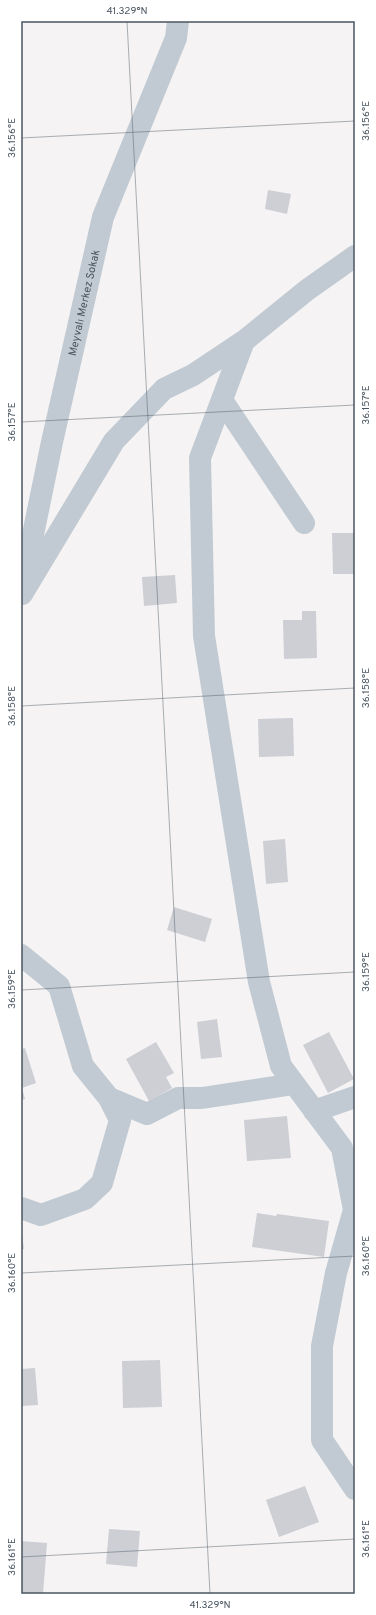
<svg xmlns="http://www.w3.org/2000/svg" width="376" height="1615" viewBox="0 0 376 1615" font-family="Overpass,sans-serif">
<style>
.building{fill:#cdcfd5}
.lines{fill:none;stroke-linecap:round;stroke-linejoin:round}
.minor{stroke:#c1cad2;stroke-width:22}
.tertiary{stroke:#c1cad2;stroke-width:22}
.ticks{fill:none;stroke:#4a5661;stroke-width:1;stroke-opacity:0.45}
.labels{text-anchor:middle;stroke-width:3;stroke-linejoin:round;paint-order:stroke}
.street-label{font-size:11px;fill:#4a5661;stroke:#fff}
.neatline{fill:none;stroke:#4a5661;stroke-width:1.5}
.ticks-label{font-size:10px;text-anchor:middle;fill:#4a5661}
</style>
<rect width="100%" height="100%" fill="#f5f3f3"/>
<path class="building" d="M 268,190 L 291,194 L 287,214 L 265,209 Z
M 332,533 L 355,533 L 355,574 L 333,574 Z
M 175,575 L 177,603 L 144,606 L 142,577 Z
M 302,611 L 316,611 L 317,658 L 284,659 L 283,620 L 302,620 Z
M 293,718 L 294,756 L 259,757 L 258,719 Z
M 285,839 L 288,882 L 266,884 L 263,841 Z
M 174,907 L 212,919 L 205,942 L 167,930 Z
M 217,1019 L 222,1057 L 201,1059 L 197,1022 Z
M 329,1032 L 354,1079 L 328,1093 L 303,1045 Z
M 156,1042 L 174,1073 L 166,1077 L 172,1088 L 149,1101 L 126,1059 Z
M 25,1048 L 36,1083 L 22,1088 L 25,1099 L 21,1100 L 21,1049 Z
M 287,1116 L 291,1158 L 247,1161 L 244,1120 Z
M 257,1213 L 276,1216 L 277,1214 L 329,1221 L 324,1257 L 252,1247 Z
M 21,1227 L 24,1249 L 21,1249 Z
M 160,1360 L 162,1407 L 123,1408 L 122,1361 Z
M 35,1368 L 38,1405 L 21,1406 L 21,1369 Z
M 305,1486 L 319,1522 L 279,1537 L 266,1500 Z
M 109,1529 L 140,1531 L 137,1567 L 106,1564 Z
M 21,1541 L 47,1543 L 43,1594 L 21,1594 Z"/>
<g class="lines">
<path class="minor" d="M 244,341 L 200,458 L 204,636 L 259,982 L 281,1066 L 342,1148 L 354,1210 L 336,1273 L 322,1346 L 322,1440 L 355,1489
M 222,400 L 304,523
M 22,594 L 114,441 L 164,389 L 193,375 L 244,341 L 307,290 L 355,256
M 21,955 L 59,986 L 83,1066 L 109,1098 L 147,1114 L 178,1098 L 202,1098 L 294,1084
M 314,1111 L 355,1097
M 21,1208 L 41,1215 L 85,1199 L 102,1183 L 120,1120 L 109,1098"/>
<path class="tertiary" id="s1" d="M 21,593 L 52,442 L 103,217 L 176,38 L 178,21"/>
</g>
<path class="ticks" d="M 127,21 L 210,1594M 21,138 L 355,121M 21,422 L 355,405M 21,706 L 355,688M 21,990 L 355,972M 21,1273 L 355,1256M 21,1557 L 355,1539"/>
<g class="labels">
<g class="street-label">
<text dy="4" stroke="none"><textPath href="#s1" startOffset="297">Meyvalı Merkez Sokak</textPath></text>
</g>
</g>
<rect width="376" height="1615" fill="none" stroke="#ffffff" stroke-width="44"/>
<rect x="22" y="22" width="332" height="1571" class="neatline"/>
<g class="ticks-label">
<text x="127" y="14">41.329°N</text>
<text transform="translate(365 121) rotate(-90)" y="4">36.156°E</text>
<text transform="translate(11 138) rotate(-90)" y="4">36.156°E</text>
<text transform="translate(365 405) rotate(-90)" y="4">36.157°E</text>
<text transform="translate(11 422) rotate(-90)" y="4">36.157°E</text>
<text transform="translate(365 688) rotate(-90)" y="4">36.158°E</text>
<text transform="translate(11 706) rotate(-90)" y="4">36.158°E</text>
<text transform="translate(365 972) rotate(-90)" y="4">36.159°E</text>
<text transform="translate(11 989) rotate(-90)" y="4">36.159°E</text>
<text transform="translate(365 1256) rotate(-90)" y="4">36.160°E</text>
<text transform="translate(11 1273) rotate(-90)" y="4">36.160°E</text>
<text transform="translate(365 1539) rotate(-90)" y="4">36.161°E</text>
<text transform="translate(11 1557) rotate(-90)" y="4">36.161°E</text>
<text x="210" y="1608">41.329°N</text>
</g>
</svg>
